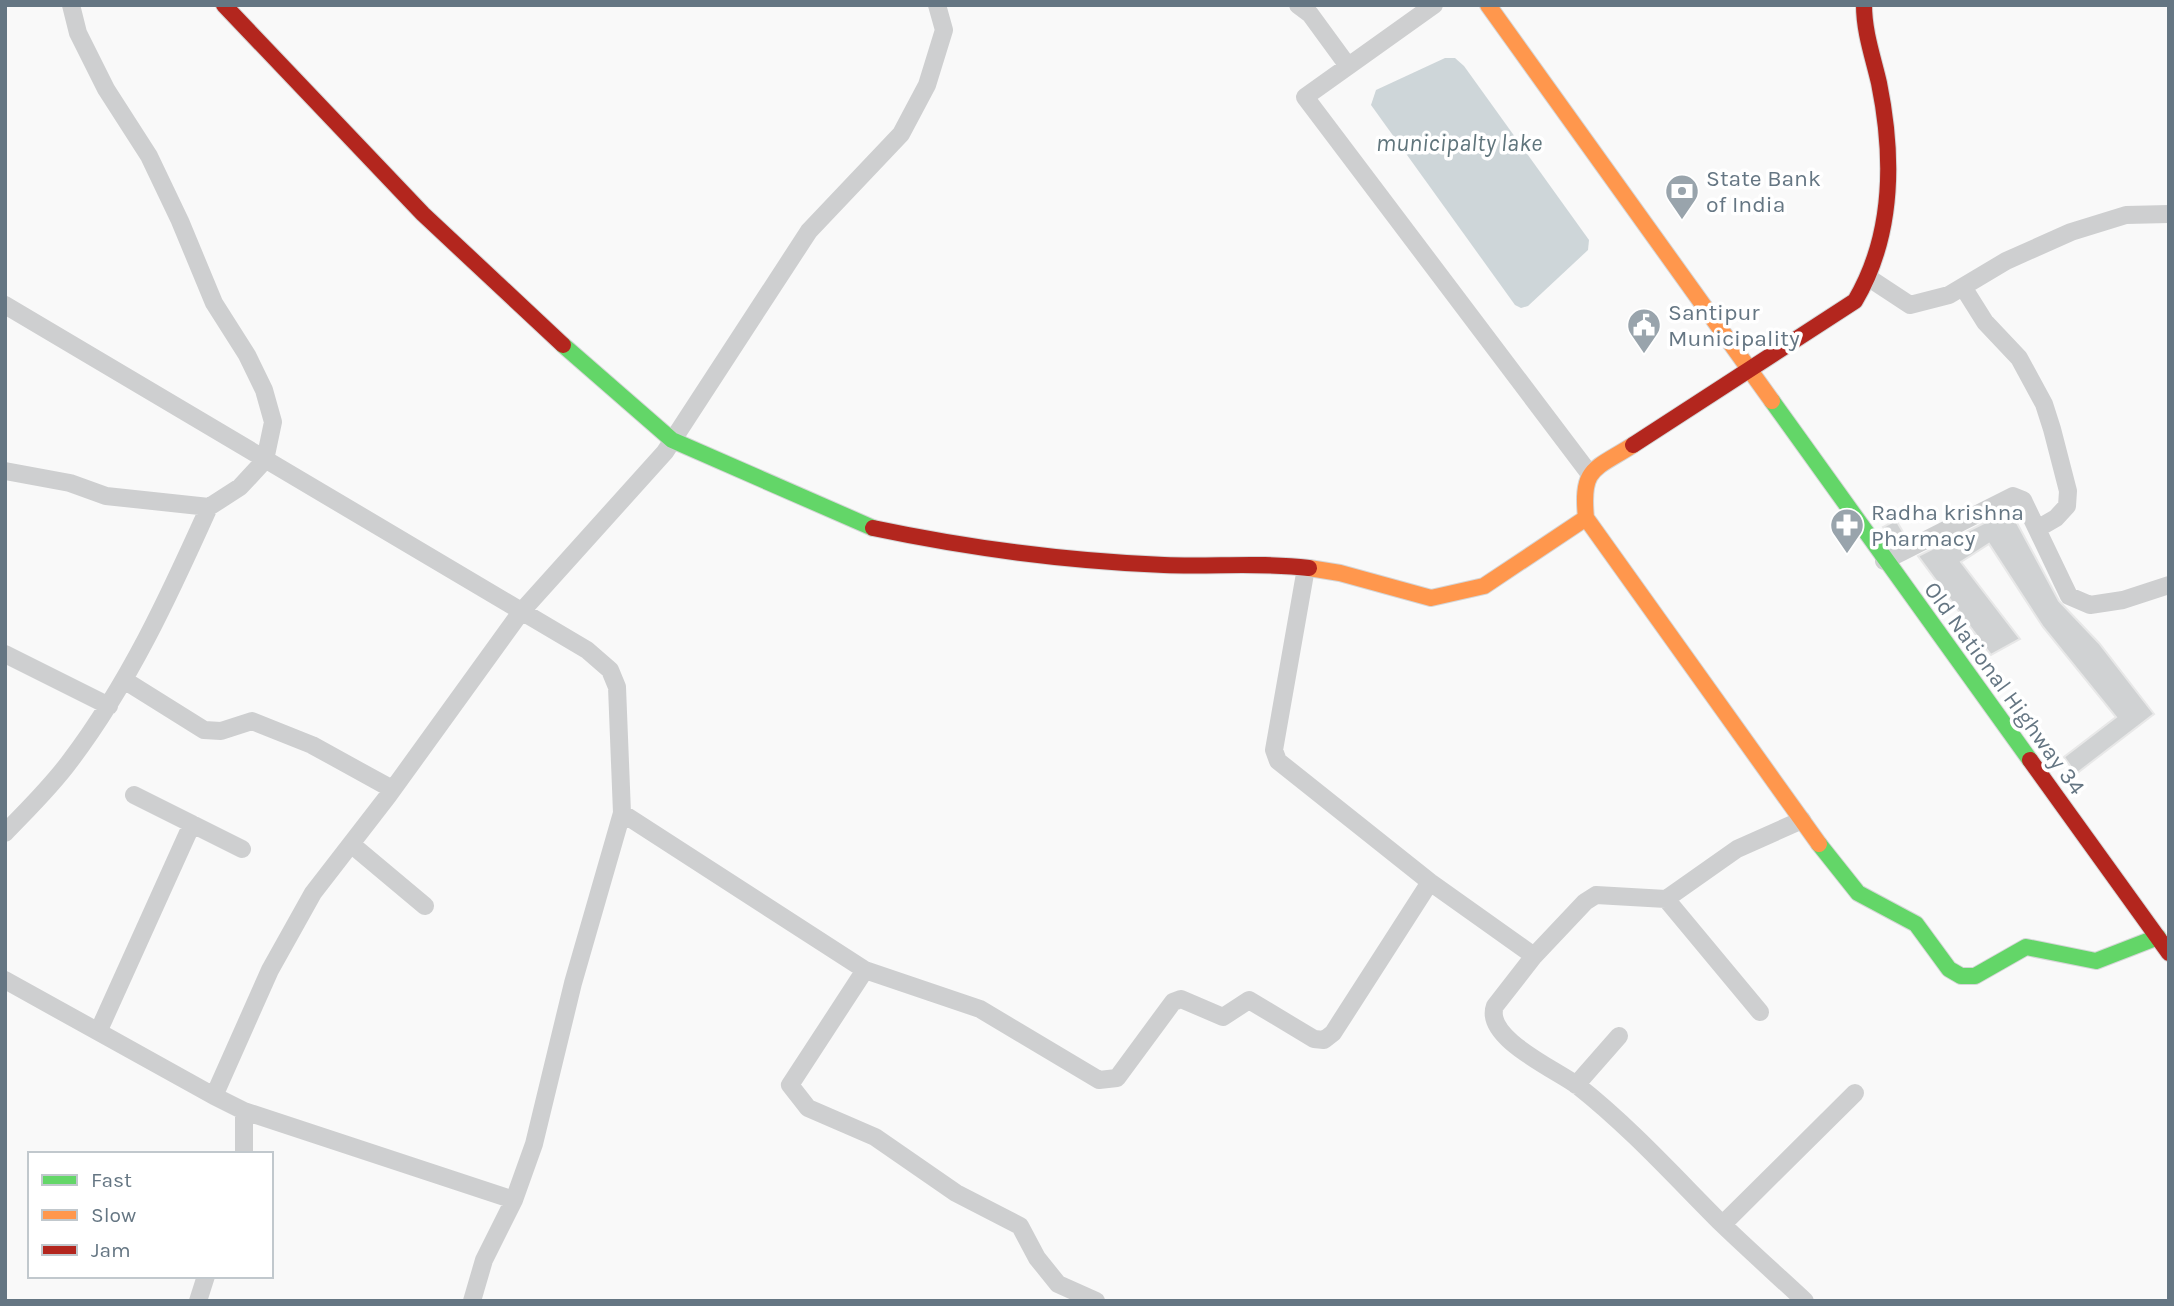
<svg xmlns="http://www.w3.org/2000/svg" width="2174" height="1306" viewBox="0 0 2174 1306" font-family="Karla,sans-serif">
<style>
.water{fill:#ced6d9}
.building{fill:#d0d2d3;stroke:#e8e8e8;stroke-width:2}
.lines{fill:none;stroke-linecap:round;stroke-linejoin:round}
.fast-casing{stroke:#d5d6d7;stroke-width:18}
.slow-casing{stroke:#d5d6d7;stroke-width:18}
.jam-casing{stroke:#d5d6d7;stroke-width:18}
.street{stroke:#cecfd0;stroke-width:18}
.fast{stroke:#63d668;stroke-width:16}
.slow{stroke:#ff974d;stroke-width:16}
.jam{stroke:#b3261e;stroke-width:16}
.labels{text-anchor:middle;stroke-width:7;stroke-linejoin:round;paint-order:stroke}
.poi-label{font-size:23px;fill:#657683;stroke:#fff;text-anchor:start}
.street-label{font-size:23px;fill:#657683;stroke:#fff}
.water-label{font-size:24px;font-style:italic;fill:#60757c;stroke:#fff}
</style>
<rect width="100%" height="100%" fill="#f9f9f9"/>
<path class="water" d="M 1445,58 L 1455,58 L 1464,66 L 1589,240 L 1588,250 L 1528,306 L 1521,308 L 1515,305 L 1371,105 L 1376,90 Z"/>
<path class="building" d="M 2010,510 L 2059,601 L 2099,643 L 2154,714 L 2076,774 L 2064,757 L 2116,717 L 2043,627 L 1989,544 L 1961,562 L 2020,639 L 1991,655 L 1918,556 Z
M 1896,520 L 1906,537 L 1895,543 L 1883,527 Z"/>
<g class="lines">
<g class="fast-casing">
<path id="fast" d="M 563,345 L 672,440 L 873,528
M 1772,401 L 2030,760
M 1819,844 L 1858,893 L 1916,924 L 1949,969 L 1961,976 L 1975,976 L 2026,947 L 2096,961 L 2158,937"/>
</g>
<g class="slow-casing">
<path id="slow" d="M 1488,5 L 1772,401
M 1633,445 C 1594,470 1581,467 1586,518 L 1819,844
M 1309,568 L 1340,573 L 1431,598 L 1484,586 L 1586,518"/>
</g>
<g class="jam-casing">
<path id="jam" d="M 224,5 L 423,214 L 563,345
M 1633,445 L 1855,301 C 1894,235 1894,157 1879,83 C 1873,57 1864,32 1864,5
M 873,528 C 968,548 1067,561 1164,565 C 1213,567 1261,562 1309,568
M 2030,760 L 2169,953"/>
</g>
<path class="street" d="M 1298,5 L 1310,14 L 1348,66
M 1434,5 L 1305,97 L 1589,473
M 1869,278 L 1910,305 L 1949,295 L 2006,261 L 2071,232 L 2126,215 L 2169,214
M 1963,287 L 1985,322 L 2019,358 L 2044,404 L 2052,429 L 2068,491 L 2067,506 L 2056,518 L 2037,529
M 5,305 L 587,650 L 610,670 L 617,687 L 622,813 L 573,983 L 534,1144 L 514,1200 L 484,1260 L 472,1301
M 5,471 L 70,483 L 106,496 L 209,507 L 240,487 L 265,460 L 273,422 L 264,390 L 247,355 L 214,303 L 180,221 L 149,156 L 106,89 L 78,33 L 71,5
M 1884,561 L 2013,496 L 2023,500 L 2069,596 L 2090,605 L 2123,600 L 2169,585
M 1306,568 L 1274,750 L 1278,761 L 1430,882 L 1534,956 L 1495,1006 C 1483,1038 1557,1070 1578,1086 C 1631,1128 1675,1177 1722,1224 C 1749,1250 1777,1275 1805,1301
M 5,654 L 109,706
M 124,680 L 204,730 L 221,731 L 252,721 L 312,745 L 392,789
M 134,795 L 242,849
M 622,813 L 865,970 L 790,1085 L 808,1108 L 875,1137 L 956,1193 L 1020,1226 L 1037,1258 L 1058,1284 L 1096,1301
M 5,833 C 27,810 51,787 70,761 C 129,683 169,596 209,507
M 351,844 L 425,906
M 1666,899 L 1760,1012
M 1534,956 L 1585,902 L 1596,895 L 1666,899 L 1737,849 L 1802,820
M 865,970 L 980,1009 L 1099,1080 L 1117,1078 L 1173,1002 L 1181,999 L 1223,1017 L 1249,1000 L 1314,1039 L 1324,1040 L 1333,1033 L 1430,882
M 5,980 L 214,1096
M 99,1030 L 192,824
M 1576,1085 L 1619,1036
M 244,1111 L 514,1200
M 244,1154 L 244,1111 L 214,1096 L 270,970 L 313,893 L 388,796 L 521,612 L 665,452 L 809,231 L 901,134 L 927,85 L 944,30 L 937,5
M 1723,1224 L 1855,1093
M 198,1301 L 206,1276"/>
<use href="#fast" class="fast"/>
<use href="#slow" class="slow"/>
<use href="#jam" class="jam"/>
</g>
<defs>
<g id="bank-pin" transform="scale(1.75)"><path d="M0 17L-7.5 6A9.5 9.5 0 1 1 7.5 6Z" fill="#99a4ac" stroke="#fff"/><path d="M-6-4H6V4H-6ZM0-2.3a2.3 2.3 0 1 0 0 4.6a2.3 2.3 0 1 0 0-4.6Z" fill="#fff"/></g>
<g id="civic-pin" transform="scale(1.75)"><path d="M0 17L-7.5 6A9.5 9.5 0 1 1 7.5 6Z" fill="#99a4ac" stroke="#fff"/><path d="M-.6-6.5H3V-4.5H.6V-3L4-1V1h2V6H-6V1h2V-1L-.6-3ZM-1.2 2.5V6h2.4V2.5Z" fill="#fff"/></g>
<g id="pharmacy-pin" transform="scale(1.75)"><path d="M0 17L-7.5 6A9.5 9.5 0 1 1 7.5 6Z" fill="#99a4ac" stroke="#fff"/><path d="M-2-6h4v4h4v4h-4v4h-4v-4h-4v-4h4Z" fill="#fff"/></g>
</defs>
<g fill-rule="evenodd">
<use href="#bank-pin" x="1682" y="191"/>
<use href="#civic-pin" x="1644" y="325"/>
<use href="#pharmacy-pin" x="1847" y="525"/>
</g>
<g class="labels">
<g class="poi-label">
<text x="1706" y="186">State Bank<tspan x="1706" dy="26">of India</tspan></text>
<text x="1668" y="320">Santipur<tspan x="1668" dy="26">Municipality</tspan></text>
<text x="1871" y="520">Radha krishna<tspan x="1871" dy="26">Pharmacy</tspan></text>
</g>
<g class="street-label">
<text transform="translate(2005 688) rotate(54)" y="8">Old National Highway 34</text>
</g>
<g class="water-label">
<text x="1459" y="151">municipalty lake</text>
</g>
</g>
<rect width="2174" height="1306" fill="none" stroke="#657683" stroke-width="14"/>
<rect x="28" y="1152" width="245" height="126" fill="#ffffff" stroke="#c1c8cd" stroke-width="2"/>
<rect x="42" y="1175" width="35" height="10" fill="#63d668" stroke="#c1c8cd" stroke-width="2"/>
<text x="91" y="1187" font-size="21" fill="#657683">Fast</text>
<rect x="42" y="1210" width="35" height="10" fill="#ff974d" stroke="#c1c8cd" stroke-width="2"/>
<text x="91" y="1222" font-size="21" fill="#657683">Slow</text>
<rect x="42" y="1245" width="35" height="10" fill="#b3261e" stroke="#c1c8cd" stroke-width="2"/>
<text x="91" y="1257" font-size="21" fill="#657683">Jam</text>
</svg>
